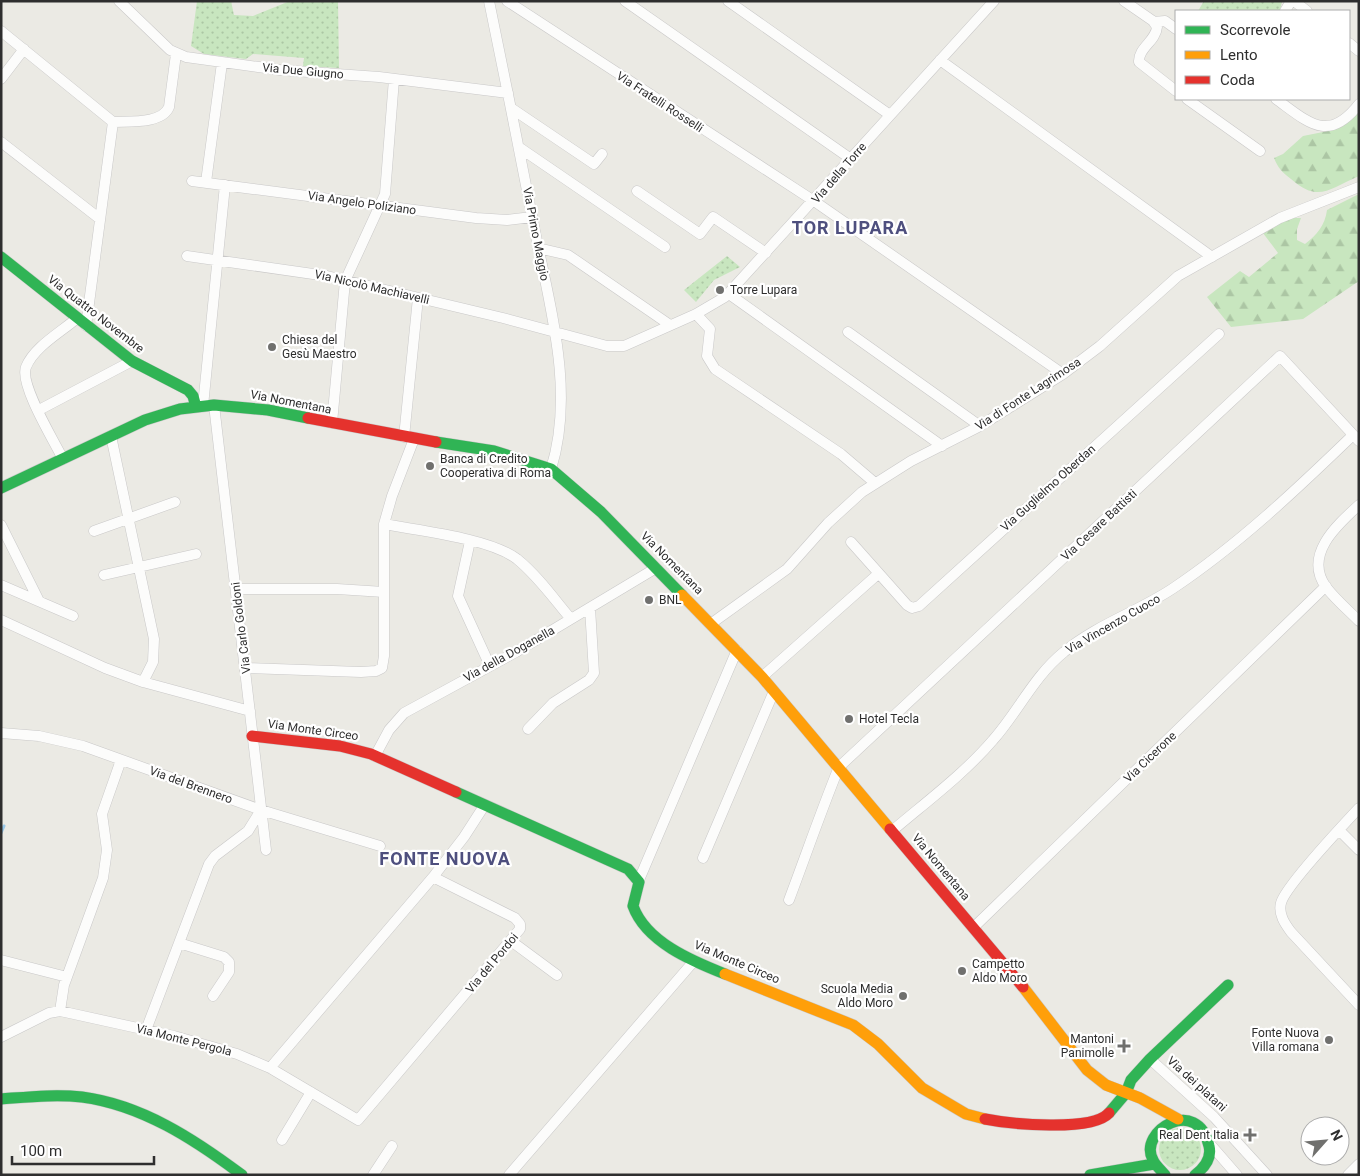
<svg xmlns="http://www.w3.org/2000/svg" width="1360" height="1176" viewBox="0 0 1360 1176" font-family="Roboto,sans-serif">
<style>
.grass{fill:url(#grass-dots)}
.forest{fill:url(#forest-firs)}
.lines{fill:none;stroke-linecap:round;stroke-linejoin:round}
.stream{stroke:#9ac9ea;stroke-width:3}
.street-casing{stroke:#c9c8c8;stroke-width:11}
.fast-casing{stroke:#c9c8c8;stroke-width:12}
.slow-casing{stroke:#c9c8c8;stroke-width:12}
.jam-casing{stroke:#c9c8c8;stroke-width:12}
.street{stroke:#fcfcfb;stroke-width:10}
.fast{stroke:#30b455;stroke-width:11}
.slow{stroke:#ff9f0a;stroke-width:11}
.jam{stroke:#e5322d;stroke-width:11}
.poi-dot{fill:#70706e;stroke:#fff;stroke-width:2}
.labels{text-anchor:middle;stroke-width:4.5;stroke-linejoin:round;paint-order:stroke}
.street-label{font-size:12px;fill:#2e2e2e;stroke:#fff}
.poi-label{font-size:12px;fill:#2e2e2e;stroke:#fff;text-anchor:start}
.district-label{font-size:18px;font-weight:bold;letter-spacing:1px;fill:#4e4f7e;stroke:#fff}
</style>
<defs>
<pattern id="grass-dots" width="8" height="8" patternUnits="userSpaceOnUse" patternTransform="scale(1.25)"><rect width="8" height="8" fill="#c8e6bf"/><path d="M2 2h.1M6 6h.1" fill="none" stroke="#acc6a4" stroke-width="1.8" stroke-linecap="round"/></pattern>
<pattern id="forest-firs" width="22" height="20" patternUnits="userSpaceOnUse" patternTransform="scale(1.25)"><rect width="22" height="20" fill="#c8e6bf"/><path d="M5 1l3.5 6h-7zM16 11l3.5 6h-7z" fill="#acc6a4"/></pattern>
</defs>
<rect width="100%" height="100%" fill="#ebeae4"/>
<path class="grass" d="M 197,1 L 231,1 L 234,15 L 253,16 L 290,1 L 338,1 L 339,68 L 303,66 L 304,58 L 253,54 L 246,59 L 204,54 L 191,46 Z
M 1204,1 L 1282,1 L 1280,11 L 1198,11 Z
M 727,256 L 740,267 L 714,280 L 696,302 L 684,290 Z
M1159 1149a21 21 0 1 1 42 0a21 21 0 1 1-42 0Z"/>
<path class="forest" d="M 1359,110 L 1359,176 C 1329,189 1318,203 1291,179 C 1282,172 1278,168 1274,158 L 1283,154 L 1303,136 L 1328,131 L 1352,118 Z
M 1359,194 L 1359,281 L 1303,319 L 1231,327 L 1207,297 L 1240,271 L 1249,277 L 1278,253 L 1263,233 L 1289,218 L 1301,218 L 1297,229 L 1297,240 L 1305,244 C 1317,235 1325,225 1327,210 Z"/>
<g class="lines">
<path class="stream" d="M 1,833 L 4,826"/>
<g class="street-casing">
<path id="street" d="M 119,1 L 170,50 L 186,57 L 280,70 L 379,77 L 508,93
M 489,1 C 504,74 519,148 533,221 C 548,301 576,389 551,469
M 507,1 L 814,201 L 1063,374
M 625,1 L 851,159
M 728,1 L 890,115
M 1124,1 L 1153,21 L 1157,27 C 1156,41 1138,48 1139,62 L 1176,91
M 1294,1 L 1307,11
M 1285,11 L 1291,1
M 1154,22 L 1165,21 L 1176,29
M 1,31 L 113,122 C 129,121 162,124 169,107 L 176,54
M 1349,43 L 1359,51
M 940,60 L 1212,257
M 1,79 L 24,49
M 1187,99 L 1260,151
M 1276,99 C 1308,122 1328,144 1359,104
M 511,108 L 594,164 L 602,154
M 1,142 L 100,219
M 520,148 L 665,247
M 192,181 L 476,218 L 507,220 L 532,217
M 206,182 L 222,63
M 637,191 L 700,234 L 713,217 L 766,253
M 538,248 L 568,255 L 670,325
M 187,256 L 327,276 L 503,318 L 607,346 L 624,346 L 696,314 L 725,297 L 994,1
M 729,294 L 942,446
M 696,314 L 710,329 L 707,356 L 715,369 L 841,454 L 875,483
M 86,326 L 113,122
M 848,332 L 980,426
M 214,405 L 266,850
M 203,406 L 225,185
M 39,410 L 132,361
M 332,423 L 345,281 L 385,194 L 394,79
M 111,436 L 154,639 L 153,662 L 143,682
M 404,437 L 418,298
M 63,459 C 54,441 19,384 26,367 C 34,347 61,332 76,319
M 1359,505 C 1337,525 1303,555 1326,587 C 1335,599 1348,610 1359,621
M 384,524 C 420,531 489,538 517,559 C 538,576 554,599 571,619
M 1,525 L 39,601
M 94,531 L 175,502
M 470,541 L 458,596 L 490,666
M 851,542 L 907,605 L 912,608 L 919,606 L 1219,334
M 104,575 L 196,554
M 1,585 L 73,616
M 236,589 L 337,589 L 384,592
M 1,620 L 105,668 L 143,682 L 250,711
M 712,623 L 787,569 L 828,523 L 862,492 L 911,461 L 980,426 L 1063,374 L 1100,346 L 1178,276 L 1280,218 L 1359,187
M 246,668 L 361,672 L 376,671 L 382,668 L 384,656 L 384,524 L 392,496 L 414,439
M 762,677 L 878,574
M 528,729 L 553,703 L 589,680 L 594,673 L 590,608
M 1,733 L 39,736 L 83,746 L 261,810 L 380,846
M 375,756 L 389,730 L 404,713 L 516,652 L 656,568
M 1359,808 C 1344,824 1285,887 1281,903 C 1278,914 1285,924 1291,932 L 1359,1005
M 1339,830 L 1359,850
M 892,831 C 926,802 964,774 993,740 C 1018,712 1034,676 1064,652 C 1096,625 1137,612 1172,589 C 1238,545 1296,490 1353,435
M 703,858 L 774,691
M 639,880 L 737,650
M 789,900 C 806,855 821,811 839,767 L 1280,356 L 1359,441
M 974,927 L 1326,586
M 511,941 L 557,975
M 179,943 L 224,957 L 229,962 L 229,972 L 213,996
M 1,960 L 67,977
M 60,1011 L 64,985 L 103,878 L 107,850 L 102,814 L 121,760
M 146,1030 L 209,864 L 215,856 L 248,831 L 261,810
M 1,1037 L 49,1013 L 60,1011 L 174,1036 L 237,1054 L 270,1068 L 358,1120 L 520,929 L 520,924 L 515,918 L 433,877 L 464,837 L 484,806
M 1150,1059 L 1214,1117 L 1267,1175
M 270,1068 L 433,877
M 282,1140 L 311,1092
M 1210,1144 L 1237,1175
M 373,1175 L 392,1146
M 509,1175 L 694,961
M 1348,1175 L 1359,1164"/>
</g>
<g class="fast-casing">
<path id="fast" d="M 1,257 L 132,361 L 188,390 L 193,396 L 196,407
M 436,442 L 494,451 L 551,469 L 601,512 L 682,595
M 1,488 L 145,420 L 180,409 L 214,405 L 268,410 L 308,418
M 456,792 L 628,869 L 639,882 L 633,906 C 646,942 692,961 725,974
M 1,1099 C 28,1097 55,1094 82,1097 C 142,1105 194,1139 242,1175
M 1109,1113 L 1126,1093 L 1131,1080 L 1150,1059 L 1228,985
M 1090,1175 L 1154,1164
M 1165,1175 C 1161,1170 1155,1165 1153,1160 C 1137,1131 1198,1095 1209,1146 C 1212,1158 1204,1168 1195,1175"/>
</g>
<g class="slow-casing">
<path id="slow" d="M 682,595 L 762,677 L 890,829
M 725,974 L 853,1025 L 878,1044 L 922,1088 L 966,1114 L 985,1119
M 1023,987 L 1087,1070 L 1106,1085 L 1140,1098 L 1178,1119"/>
</g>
<g class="jam-casing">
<path id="jam" d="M 308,418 L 436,442
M 252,736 L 340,746 L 371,754 L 456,792
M 890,829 L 1023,987
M 985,1119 C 1010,1124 1092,1132 1109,1113"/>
</g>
<use href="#street" class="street"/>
<use href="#fast" class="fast"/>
<use href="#slow" class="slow"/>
<use href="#jam" class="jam"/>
</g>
<g class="poi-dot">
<circle cx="720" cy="290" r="5"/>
<circle cx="272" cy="347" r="5"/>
<circle cx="430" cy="466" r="5"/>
<circle cx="649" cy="600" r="5"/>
<circle cx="849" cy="719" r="5"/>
<circle cx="962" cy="971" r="5"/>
<circle cx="903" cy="996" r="5"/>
<circle cx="1329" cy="1040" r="5"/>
<path d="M1121.5 1038.5h5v5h5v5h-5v5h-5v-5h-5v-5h5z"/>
<path d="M1247.5 1127.5h5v5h5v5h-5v5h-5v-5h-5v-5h5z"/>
</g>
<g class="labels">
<g class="street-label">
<text transform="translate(303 71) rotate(5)" y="4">Via Due Giugno</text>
<text transform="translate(660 102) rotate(33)" y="4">Via Fratelli Rosselli</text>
<text transform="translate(839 173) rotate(-49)" y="4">Via della Torre</text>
<text transform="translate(362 203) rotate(8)" y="4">Via Angelo Poliziano</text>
<text transform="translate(536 234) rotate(79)" y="4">Via Primo Maggio</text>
<text transform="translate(372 287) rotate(13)" y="4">Via Nicolò Machiavelli</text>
<text transform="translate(96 314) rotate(38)" y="4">Via Quattro Novembre</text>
<text transform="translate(1028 394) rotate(-33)" y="4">Via di Fonte Lagrimosa</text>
<text transform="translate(291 402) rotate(11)" y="4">Via Nomentana</text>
<text transform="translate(1048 488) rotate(-42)" y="4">Via Guglielmo Oberdan</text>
<text transform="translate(1099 525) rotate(-43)" y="4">Via Cesare Battisti</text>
<text transform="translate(672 563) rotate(45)" y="4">Via Nomentana</text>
<text transform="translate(1113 624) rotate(-30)" y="4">Via Vincenzo Cuoco</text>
<text transform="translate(241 628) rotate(-97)" y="4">Via Carlo Goldoni</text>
<text transform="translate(509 654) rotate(-29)" y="4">Via della Doganella</text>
<text transform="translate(313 730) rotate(8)" y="4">Via Monte Circeo</text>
<text transform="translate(1150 757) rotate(-44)" y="4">Via Cicerone</text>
<text transform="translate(191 785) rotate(20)" y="4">Via del Brennero</text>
<text transform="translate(941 867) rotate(50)" y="4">Via Nomentana</text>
<text transform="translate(737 962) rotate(23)" y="4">Via Monte Circeo</text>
<text transform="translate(492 963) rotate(-50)" y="4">Via del Pordoi</text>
<text transform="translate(184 1040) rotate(14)" y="4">Via Monte Pergola</text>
<text transform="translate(1197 1084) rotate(42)" y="4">Via dei platani</text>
</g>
<g class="poi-label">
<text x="730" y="294">Torre Lupara</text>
<text x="282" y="344">Chiesa del<tspan x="282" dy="14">Gesù Maestro</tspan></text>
<text x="440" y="463">Banca di Credito<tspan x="440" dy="14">Cooperativa di Roma</tspan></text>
<text x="659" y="604">BNL</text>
<text x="859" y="723">Hotel Tecla</text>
<text x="972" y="968">Campetto<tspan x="972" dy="14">Aldo Moro</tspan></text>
<text x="893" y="993" text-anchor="end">Scuola Media<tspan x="893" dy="14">Aldo Moro</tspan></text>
<text x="1319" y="1037" text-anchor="end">Fonte Nuova<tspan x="1319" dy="14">Villa romana</tspan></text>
<text x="1114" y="1043" text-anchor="end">Mantoni<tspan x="1114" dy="14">Panimolle</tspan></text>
<text x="1239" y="1139" text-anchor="end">Real Dent Italia</text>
</g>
<g class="district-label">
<text x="850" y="234">TOR LUPARA</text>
<text x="445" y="865">FONTE NUOVA</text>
</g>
</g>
<rect width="1360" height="1176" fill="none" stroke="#2e2e2e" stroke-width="5"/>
<rect x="1175" y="10" width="175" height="90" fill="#ffffff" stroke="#ababab"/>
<rect x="1185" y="26" width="25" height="8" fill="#30b455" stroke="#ababab"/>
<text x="1220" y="35" font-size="15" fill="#2e2e2e">Scorrevole</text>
<rect x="1185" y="51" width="25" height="8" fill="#ff9f0a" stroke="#ababab"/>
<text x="1220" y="60" font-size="15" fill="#2e2e2e">Lento</text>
<rect x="1185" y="76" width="25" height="8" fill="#e5322d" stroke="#ababab"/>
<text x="1220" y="85" font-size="15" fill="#2e2e2e">Coda</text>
<g transform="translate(1325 1141) rotate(63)"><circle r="24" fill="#ffffff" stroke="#ababab"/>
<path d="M0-4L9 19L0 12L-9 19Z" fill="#70706e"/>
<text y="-8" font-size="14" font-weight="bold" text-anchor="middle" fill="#2e2e2e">N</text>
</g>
<path d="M12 1156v8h142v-8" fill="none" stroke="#2e2e2e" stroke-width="2.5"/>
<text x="20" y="1156" font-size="15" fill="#2e2e2e" stroke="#ffffff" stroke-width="4" paint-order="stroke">100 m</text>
</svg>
